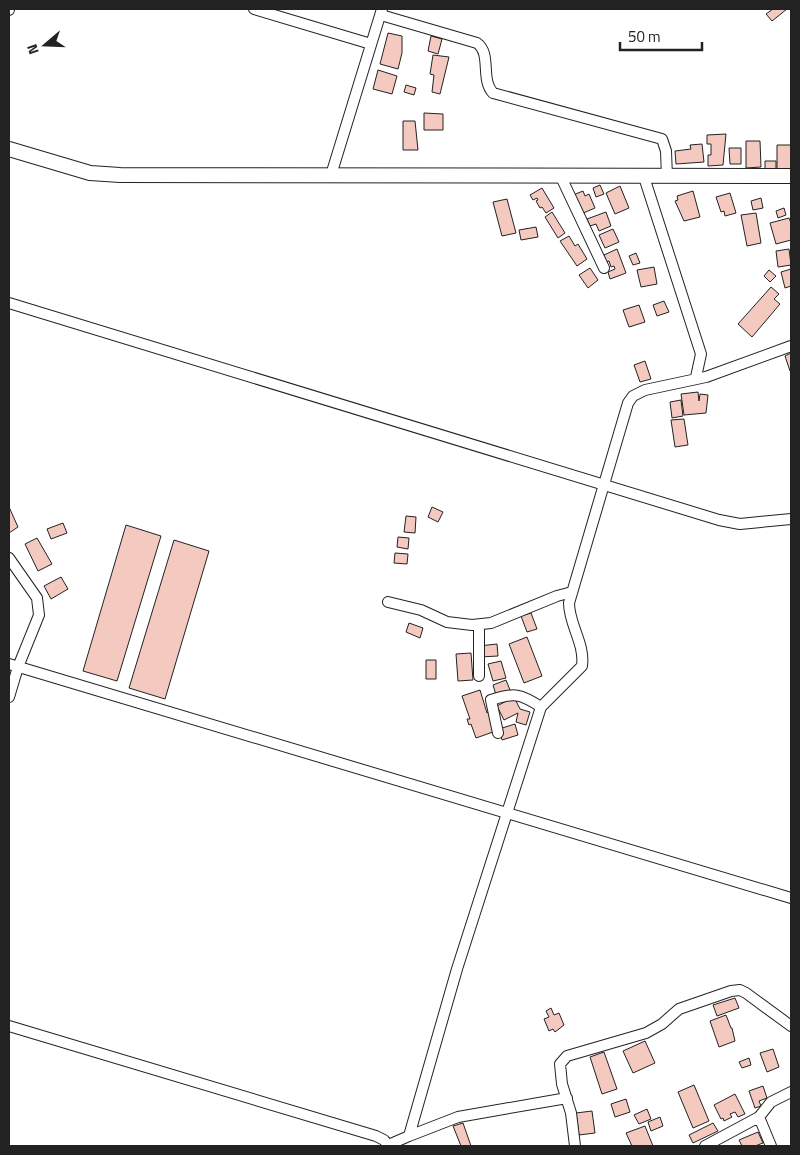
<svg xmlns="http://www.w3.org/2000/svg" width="800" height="1155" viewBox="0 0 800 1155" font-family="'Titillium Web',sans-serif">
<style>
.building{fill:#f3c9c0;stroke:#222}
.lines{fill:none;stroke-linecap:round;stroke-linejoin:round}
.street-casing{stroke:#222;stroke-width:12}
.secondary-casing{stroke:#222;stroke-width:16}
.street{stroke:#fff;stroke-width:10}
.secondary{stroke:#fff;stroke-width:14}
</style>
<rect width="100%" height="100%" fill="#fff"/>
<path class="building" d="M 773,9 L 787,9 L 772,21 L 766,14 Z
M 388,33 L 402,36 L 402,53 L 398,69 L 380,64 Z
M 431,36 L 442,39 L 438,54 L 428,51 Z
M 433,55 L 449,57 L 440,94 L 432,92 L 434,75 L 430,74 Z
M 378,70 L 397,76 L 392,94 L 373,89 Z
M 406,85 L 416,88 L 414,95 L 404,92 Z
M 424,113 L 443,114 L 443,130 L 424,130 Z
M 403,121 L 415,121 L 418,150 L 403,150 Z
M 726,134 L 723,165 L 708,166 L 708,155 L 711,155 L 711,144 L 707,144 L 707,135 Z
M 746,141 L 760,141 L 761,167 L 746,168 Z
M 702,144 L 704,162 L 676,164 L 675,151 L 691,149 L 690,145 Z
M 777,145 L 791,145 L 791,173 L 777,173 Z
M 729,148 L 741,148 L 741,164 L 730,164 Z
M 765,161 L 776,161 L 776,171 L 765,172 Z
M 600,185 L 604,194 L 596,197 L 593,188 Z
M 620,186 L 629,208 L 615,214 L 606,193 Z
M 542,188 L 554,208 L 546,213 L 542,207 L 540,208 L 536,201 L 538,200 L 537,198 L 533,200 L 530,195 Z
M 583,191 L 585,196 L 589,194 L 595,208 L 581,214 L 573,195 Z
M 693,191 L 700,217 L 684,221 L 675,201 L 678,200 L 677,196 Z
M 730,193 L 736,213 L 725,216 L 724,211 L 721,212 L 716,197 Z
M 761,198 L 763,208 L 753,210 L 751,201 Z
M 507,199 L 516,233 L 502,236 L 493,202 Z
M 784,208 L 786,215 L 778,218 L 776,211 Z
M 552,212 L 565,233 L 558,238 L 545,217 Z
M 606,212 L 611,226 L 599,231 L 596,224 L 590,226 L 587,219 Z
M 756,213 L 761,243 L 747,246 L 741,215 Z
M 789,218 L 791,223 L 791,240 L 776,244 L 770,223 Z
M 536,227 L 538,237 L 521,240 L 519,230 Z
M 613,229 L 619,242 L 605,248 L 599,235 Z
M 569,236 L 575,246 L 578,244 L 587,259 L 577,266 L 560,241 Z
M 617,249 L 626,273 L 610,279 L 608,272 L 615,269 L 614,266 L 611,267 L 609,261 L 606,262 L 604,255 Z
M 789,249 L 791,265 L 778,267 L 776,251 Z
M 636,253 L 640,263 L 633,265 L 629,256 Z
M 654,267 L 657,284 L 641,287 L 637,270 Z
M 590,268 L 598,280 L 588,288 L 579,275 Z
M 791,269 L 791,286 L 785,288 L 781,272 Z
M 769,270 L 776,276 L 770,282 L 764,276 Z
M 771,287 L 779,294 L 774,299 L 780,304 L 752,337 L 738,324 Z
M 664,301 L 669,312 L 657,316 L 653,305 Z
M 639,305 L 645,322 L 629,327 L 623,310 Z
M 791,353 L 791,371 L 790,371 L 785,356 Z
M 645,361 L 651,379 L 640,382 L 634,365 Z
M 698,392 L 699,401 L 700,394 L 708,395 L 706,413 L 684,415 L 681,394 Z
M 681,400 L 683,416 L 672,418 L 670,402 Z
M 684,419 L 688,445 L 675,447 L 671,420 Z
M 9,507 L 18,527 L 9,533 Z
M 432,507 L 443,512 L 438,522 L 428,517 Z
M 406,516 L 416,517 L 415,533 L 404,532 Z
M 63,523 L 67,533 L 51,539 L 47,529 Z
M 126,525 L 161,536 L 117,681 L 83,671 Z
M 398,537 L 409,538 L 408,549 L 397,547 Z
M 37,538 L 52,564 L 38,571 L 25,544 Z
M 174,540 L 209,551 L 165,699 L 129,688 Z
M 395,553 L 408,554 L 407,564 L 394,563 Z
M 61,577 L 68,589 L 51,599 L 44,586 Z
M 531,613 L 537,629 L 527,632 L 521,616 Z
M 409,623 L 423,628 L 420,638 L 406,632 Z
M 527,637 L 542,676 L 524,683 L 509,644 Z
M 497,644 L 498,656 L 480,657 L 479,646 Z
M 471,653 L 473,680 L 458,681 L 456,654 Z
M 426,660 L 436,660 L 436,679 L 426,679 Z
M 501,661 L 506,678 L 493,681 L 488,664 Z
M 506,680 L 510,690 L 496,695 L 493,685 Z
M 480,690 L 487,713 L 489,712 L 493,732 L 476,738 L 471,724 L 469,725 L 467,719 L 470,719 L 462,696 Z
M 514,697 L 520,709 L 530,712 L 526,725 L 516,722 L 518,713 L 504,720 L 497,706 Z
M 515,724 L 518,735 L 502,740 L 499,729 Z
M 735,998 L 739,1008 L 717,1016 L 713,1005 Z
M 551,1008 L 554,1015 L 559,1013 L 564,1025 L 555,1032 L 553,1029 L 549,1031 L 544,1019 L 549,1017 L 546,1011 Z
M 726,1015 L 731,1028 L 732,1028 L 735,1041 L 719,1047 L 710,1021 Z
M 645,1041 L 655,1063 L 633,1073 L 623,1051 Z
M 773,1049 L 779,1067 L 767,1072 L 760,1053 Z
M 604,1052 L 617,1089 L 602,1094 L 590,1057 Z
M 749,1058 L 751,1065 L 742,1068 L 739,1062 Z
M 694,1085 L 709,1121 L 693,1128 L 678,1092 Z
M 763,1086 L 767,1098 L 759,1101 L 761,1106 L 755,1108 L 749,1091 Z
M 735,1094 L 745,1114 L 738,1117 L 735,1112 L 730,1114 L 732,1117 L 724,1121 L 723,1118 L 721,1119 L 714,1105 Z
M 626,1099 L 630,1112 L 615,1117 L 611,1104 Z
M 647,1109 L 651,1119 L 639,1124 L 634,1115 Z
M 592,1111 L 595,1133 L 579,1135 L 576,1113 Z
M 660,1117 L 663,1126 L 651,1131 L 648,1122 Z
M 463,1123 L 471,1146 L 461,1146 L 453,1126 Z
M 713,1123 L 718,1131 L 693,1143 L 689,1135 Z
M 645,1126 L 653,1146 L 632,1146 L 626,1133 Z
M 758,1132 L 763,1143 L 755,1146 L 742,1146 L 739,1140 Z"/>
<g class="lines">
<g class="street-casing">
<path id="street" d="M 254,9 L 371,44
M 9,10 L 9,9
M 381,15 L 477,43 C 492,54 480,79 493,93 L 662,139 L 666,151 L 667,177
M 331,175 L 382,9
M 561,177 L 604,268
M 644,177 L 701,354 L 696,377
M 9,303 L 719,520 L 740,524 L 791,519
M 9,558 L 37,598 L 39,615 L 18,667 L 9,697
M 388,602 L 421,610 L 447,622 L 472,625 L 491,623 L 557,596 L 572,592
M 479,625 L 479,676
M 9,664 L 791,898
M 498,733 L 491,700 C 514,692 521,694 541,707
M 9,1026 L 376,1136 L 384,1140 L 388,1145
M 759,1117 L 771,1146
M 409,1136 L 458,1117 L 567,1098
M 386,1146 L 409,1136 L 457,969 L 541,707 L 582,666 C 585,643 569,625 569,603 L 628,403 L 633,396 L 645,390 L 706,377 L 791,346
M 575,1146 L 571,1113 L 562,1084 L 560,1064 L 567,1056 L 646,1033 L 662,1024 L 679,1009 L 731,991 L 740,990 L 746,993 L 791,1026
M 705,1146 L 759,1117 L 771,1102 L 791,1092"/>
</g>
<g class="secondary-casing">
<path id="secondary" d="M 9,149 L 90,173 L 120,175 L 791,176"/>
</g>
<use href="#street" class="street"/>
<use href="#secondary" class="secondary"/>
</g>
<rect width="800" height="1155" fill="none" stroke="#222222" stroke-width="20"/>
<g transform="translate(45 45) rotate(251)" stroke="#ffffff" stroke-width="4" paint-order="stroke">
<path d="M0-4L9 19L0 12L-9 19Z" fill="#222222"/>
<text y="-8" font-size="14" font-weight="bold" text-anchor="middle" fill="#222222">N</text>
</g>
<path d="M620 42v8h82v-8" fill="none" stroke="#222222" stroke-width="2.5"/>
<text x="628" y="42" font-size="15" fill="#222222" stroke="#ffffff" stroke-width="4" paint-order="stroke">50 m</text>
</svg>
